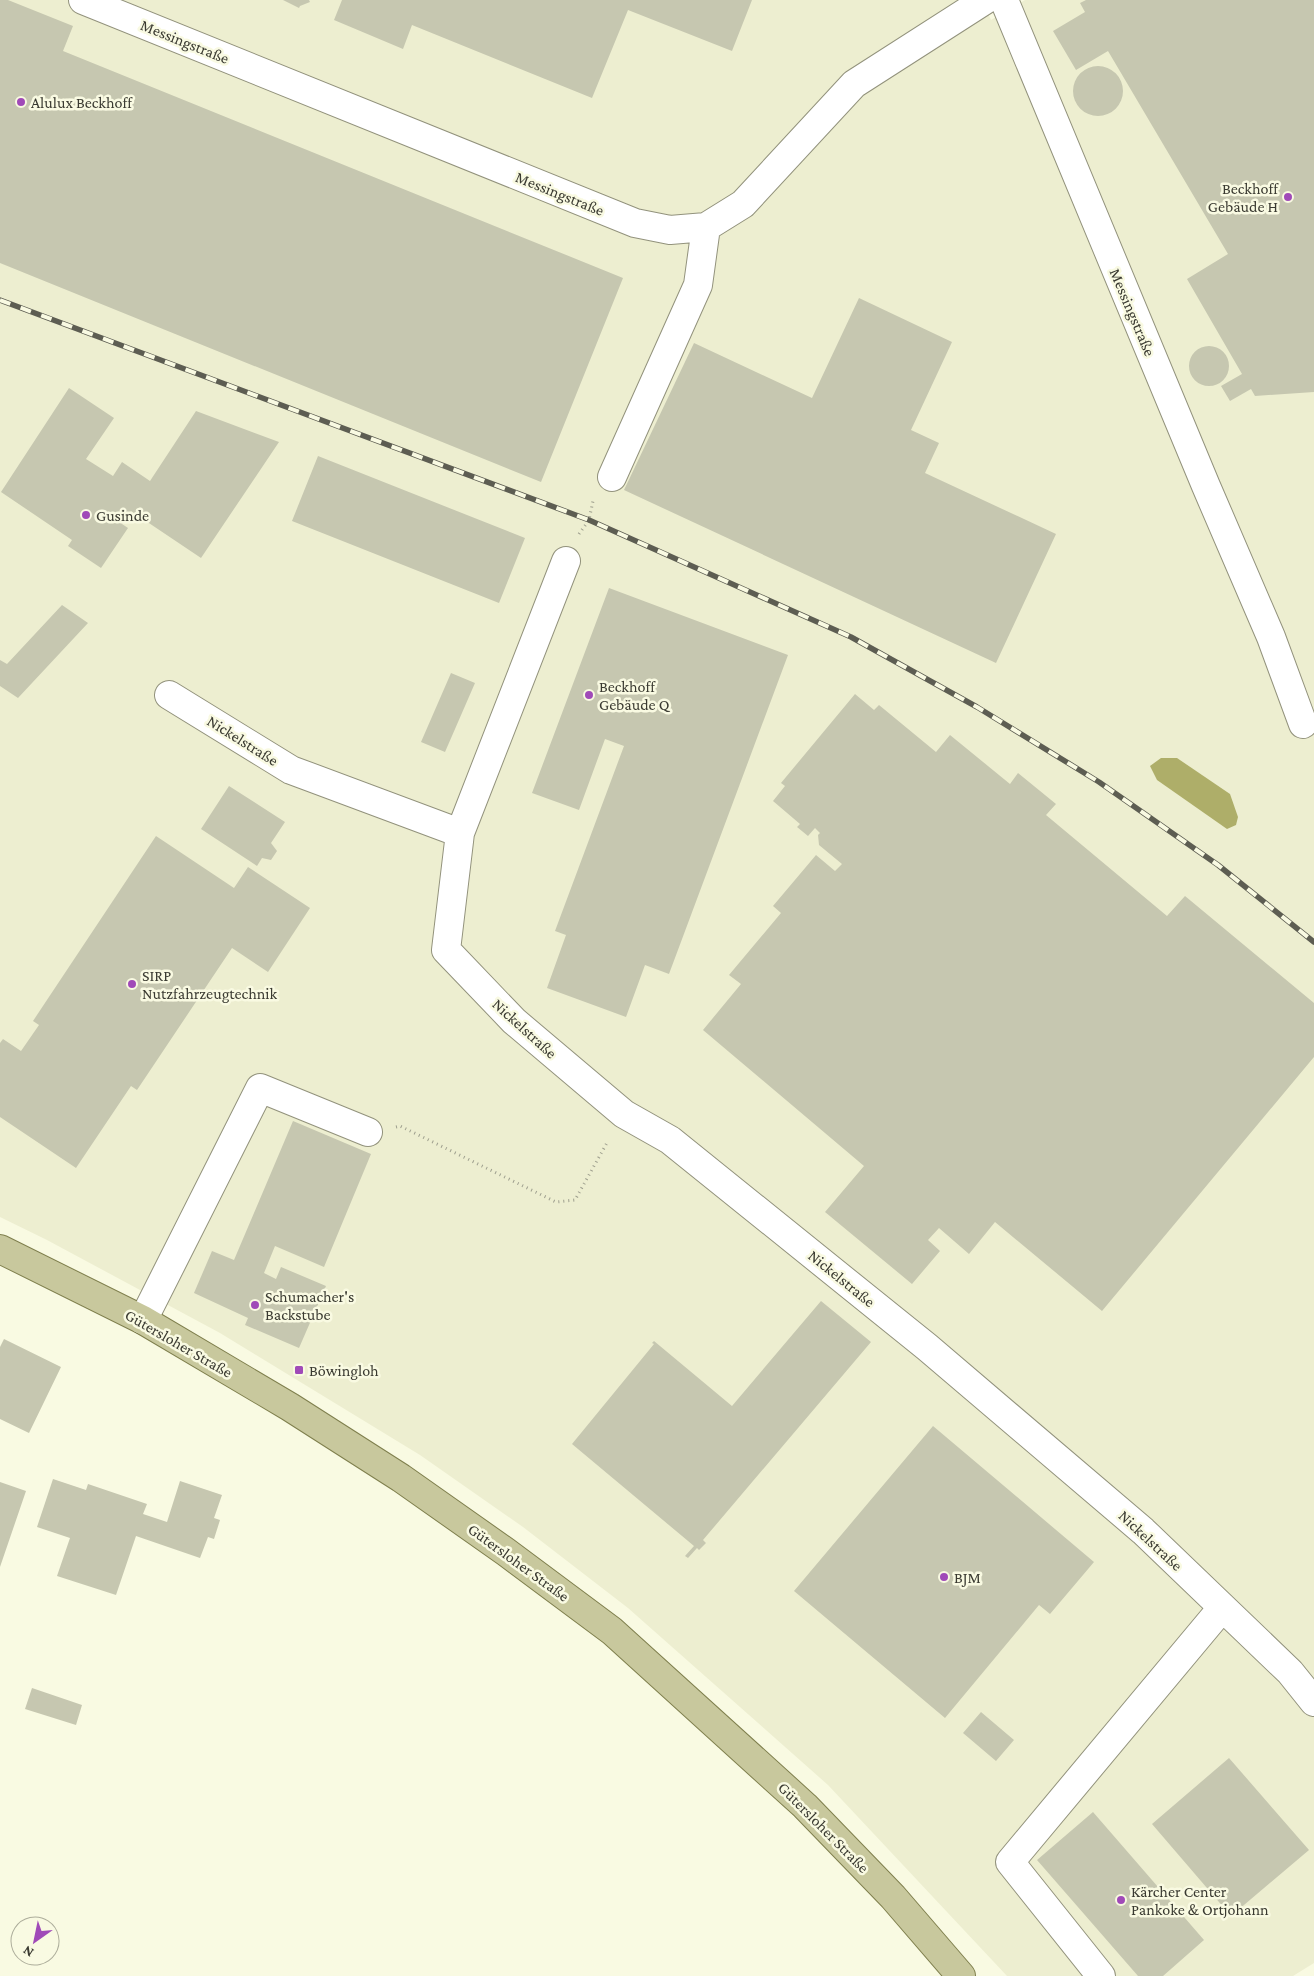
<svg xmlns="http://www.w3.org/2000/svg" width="1314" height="1976" viewBox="0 0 1314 1976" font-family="'Crimson Pro',serif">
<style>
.built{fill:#edeed0}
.water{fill:#aeae69}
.building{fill:#c6c7b0}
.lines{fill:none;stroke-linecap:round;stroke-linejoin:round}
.minor-casing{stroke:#92927c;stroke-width:30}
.major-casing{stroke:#7f7f4d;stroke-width:30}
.path{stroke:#9e9f8e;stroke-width:3;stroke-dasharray:1 4;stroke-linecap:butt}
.minor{stroke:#fff;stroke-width:28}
.major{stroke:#c8c89d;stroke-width:28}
.rail-casing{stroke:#5d5d52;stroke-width:5.5}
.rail{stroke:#f9fae2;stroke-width:4;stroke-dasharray:11;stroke-linecap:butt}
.poi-dot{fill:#a04ab8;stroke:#f9fae2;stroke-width:2}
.labels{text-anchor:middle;stroke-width:5;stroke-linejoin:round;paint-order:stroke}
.street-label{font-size:16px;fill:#3a3a31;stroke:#f9fae2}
.poi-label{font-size:16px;fill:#3a3a31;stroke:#f9fae2;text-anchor:start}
</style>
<rect width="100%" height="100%" fill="#f9fae2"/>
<path class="built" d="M 0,0 L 982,0 L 991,20 L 1025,0 L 1314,0 L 1314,1963 L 1293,1976 L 1007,1976 L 828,1785 L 628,1608 L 523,1527 L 420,1455 L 220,1333 L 47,1240 L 0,1217 Z"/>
<path class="water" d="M 1161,758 L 1177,758 L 1230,794 L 1238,817 L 1236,825 L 1227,829 L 1157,780 L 1150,766 Z"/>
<path class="building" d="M 0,0 L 8,0 L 73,26 L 63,51 L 623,278 L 541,482 L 0,263 Z
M 283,0 L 309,0 L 310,2 L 300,6 L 299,8 Z
M 342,0 L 752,0 L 732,51 L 628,10 L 592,98 L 412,25 L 403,49 L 334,20 Z
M 1086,0 L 1314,0 L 1314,392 L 1255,396 L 1251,389 L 1230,401 L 1221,386 L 1242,374 L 1187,279 L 1228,254 L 1108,51 L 1076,70 L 1053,31 L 1085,12 L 1080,3 Z
M1073 91a25 25 0 1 1 50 0a25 25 0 1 1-50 0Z
M 859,298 L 952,342 L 911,430 L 939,443 L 925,473 L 1056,534 L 996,663 L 624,490 L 694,343 L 812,398 Z
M1189 366a20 20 0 1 1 40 0a20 20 0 1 1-40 0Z
M 69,388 L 114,418 L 86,459 L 113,476 L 122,462 L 150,481 L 196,411 L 279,442 L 201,558 L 131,511 L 122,524 L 128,528 L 101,568 L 68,546 L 72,540 L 1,492 Z
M 318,456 L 525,538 L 499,603 L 292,521 Z
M 609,588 L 788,655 L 669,974 L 645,965 L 626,1017 L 547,988 L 566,935 L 555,931 L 624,746 L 605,739 L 579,810 L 532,793 Z
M 62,605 L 88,623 L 18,698 L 0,686 L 0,660 L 7,664 Z
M 451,673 L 475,683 L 445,752 L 421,742 Z
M 855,694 L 874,710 L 879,705 L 936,752 L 950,735 L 1010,784 L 1018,773 L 1056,804 L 1046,815 L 1167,916 L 1185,896 L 1314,1003 L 1314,1057 L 1102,1311 L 995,1222 L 969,1254 L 939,1228 L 928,1240 L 940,1251 L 912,1284 L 825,1212 L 864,1166 L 703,1030 L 741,984 L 729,975 L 781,913 L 773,906 L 816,855 L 835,871 L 842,864 L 819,845 L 818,835 L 820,833 L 815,828 L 808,836 L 797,827 L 800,824 L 773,801 L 785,786 L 781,783 Z
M 229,786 L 285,822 L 271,843 L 277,851 L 271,860 L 262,858 L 257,866 L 201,829 Z
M 156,836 L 234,888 L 248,867 L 310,908 L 268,972 L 232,948 L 137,1090 L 131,1086 L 76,1168 L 0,1117 L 0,1043 L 3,1039 L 21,1051 L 39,1025 L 33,1021 Z
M 293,1121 L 371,1154 L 324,1267 L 275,1246 L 264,1273 L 276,1279 L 281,1267 L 326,1286 L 299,1348 L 245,1325 L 248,1318 L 194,1293 L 212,1251 L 234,1260 Z
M 821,1301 L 871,1342 L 703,1540 L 706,1543 L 699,1550 L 697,1548 L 688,1558 L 685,1556 L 694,1546 L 572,1444 L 654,1344 L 652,1343 L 654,1341 L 732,1406 Z
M 4,1339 L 61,1367 L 29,1433 L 0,1419 L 0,1347 Z
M 933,1426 L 1094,1562 L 1050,1614 L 1039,1605 L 945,1718 L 794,1591 Z
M 53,1479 L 86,1490 L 88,1484 L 147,1504 L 143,1514 L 167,1522 L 180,1481 L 222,1495 L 214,1518 L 220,1520 L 214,1539 L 208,1537 L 200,1558 L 136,1536 L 116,1595 L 57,1576 L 70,1538 L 37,1527 Z
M 0,1482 L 26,1491 L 0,1567 Z
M 32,1688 L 82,1705 L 76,1725 L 25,1709 Z
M 981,1712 L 1014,1740 L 996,1761 L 963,1733 Z
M 1229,1758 L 1309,1850 L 1231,1916 L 1152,1824 Z
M 1093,1812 L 1204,1940 L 1163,1976 L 1138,1976 L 1037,1860 Z"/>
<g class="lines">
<g class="minor-casing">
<path id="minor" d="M 83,0 L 635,223 L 670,230 L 706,227 L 743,204 L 854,84 L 985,0
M 1004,0 L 1206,486 L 1271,637 L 1303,724
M 612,477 L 698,285 L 706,227
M 566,561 L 460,833 L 446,950 L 514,1021 L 624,1114 L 670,1140 L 927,1347 L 1143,1531 L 1290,1672 L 1314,1702
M 169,695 L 291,770 L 460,833
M 143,1320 L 260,1088 L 368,1132
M 1101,1976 L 1010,1862 L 1222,1608"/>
</g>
<g class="major-casing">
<path id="major" d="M 0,1249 L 143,1320 L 290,1407 L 401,1478 L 506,1552 L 612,1631 L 805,1806 L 893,1897 L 961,1976"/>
</g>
<path class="path" d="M 579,534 L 589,520 L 593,501
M 396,1127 L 400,1126 L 556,1202 L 575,1200 L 608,1141"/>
<use href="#minor" class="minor"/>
<use href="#major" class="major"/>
<g class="rail-casing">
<path id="rail" d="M 0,300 L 589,520 L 851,637 L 977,707 L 1099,782 L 1218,865 L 1314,942"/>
</g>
<use href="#rail" class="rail"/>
</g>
<g class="poi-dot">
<circle cx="21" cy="102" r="5"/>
<circle cx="1288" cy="197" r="5"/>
<circle cx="86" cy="515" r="5"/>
<circle cx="589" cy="695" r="5"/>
<circle cx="132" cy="984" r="5"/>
<circle cx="255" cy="1305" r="5"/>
<rect x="294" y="1365" width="10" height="10" rx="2.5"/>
<circle cx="944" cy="1577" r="5"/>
<circle cx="1121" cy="1900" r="5"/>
</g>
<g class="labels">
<g class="street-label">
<text transform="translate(185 41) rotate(22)" y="6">Messingstraße</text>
<text transform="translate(560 193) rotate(22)" y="6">Messingstraße</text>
<text transform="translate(1133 312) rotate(67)" y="6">Messingstraße</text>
<text transform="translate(243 740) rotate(32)" y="6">Nickelstraße</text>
<text transform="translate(525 1028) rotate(42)" y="6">Nickelstraße</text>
<text transform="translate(842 1278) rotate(39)" y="6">Nickelstraße</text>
<text transform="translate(179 1343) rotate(30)" y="6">Gütersloher Straße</text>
<text transform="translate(1151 1540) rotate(43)" y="6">Nickelstraße</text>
<text transform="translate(519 1562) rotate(36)" y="6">Gütersloher Straße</text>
<text transform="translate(824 1827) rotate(45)" y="6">Gütersloher Straße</text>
</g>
<g class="poi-label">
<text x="31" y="108">Alulux Beckhoff</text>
<text x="1278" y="194" text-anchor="end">Beckhoff<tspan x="1278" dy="18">Gebäude H</tspan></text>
<text x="96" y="521">Gusinde</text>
<text x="599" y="692">Beckhoff<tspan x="599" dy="18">Gebäude Q</tspan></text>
<text x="142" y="981">SIRP<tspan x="142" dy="18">Nutzfahrzeugtechnik</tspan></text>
<text x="265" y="1302">Schumacher's<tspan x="265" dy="18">Backstube</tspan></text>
<text x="309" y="1376">Böwingloh</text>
<text x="954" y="1583">BJM</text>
<text x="1131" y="1897">Kärcher Center<tspan x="1131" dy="18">Pankoke &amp; Ortjohann</tspan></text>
</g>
</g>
<g transform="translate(35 1941) rotate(213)"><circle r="24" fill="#f9fae2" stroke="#adad9b"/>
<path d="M0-4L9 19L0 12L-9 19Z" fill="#a04ab8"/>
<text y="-8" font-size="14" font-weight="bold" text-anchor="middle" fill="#3a3a31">N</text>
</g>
</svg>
